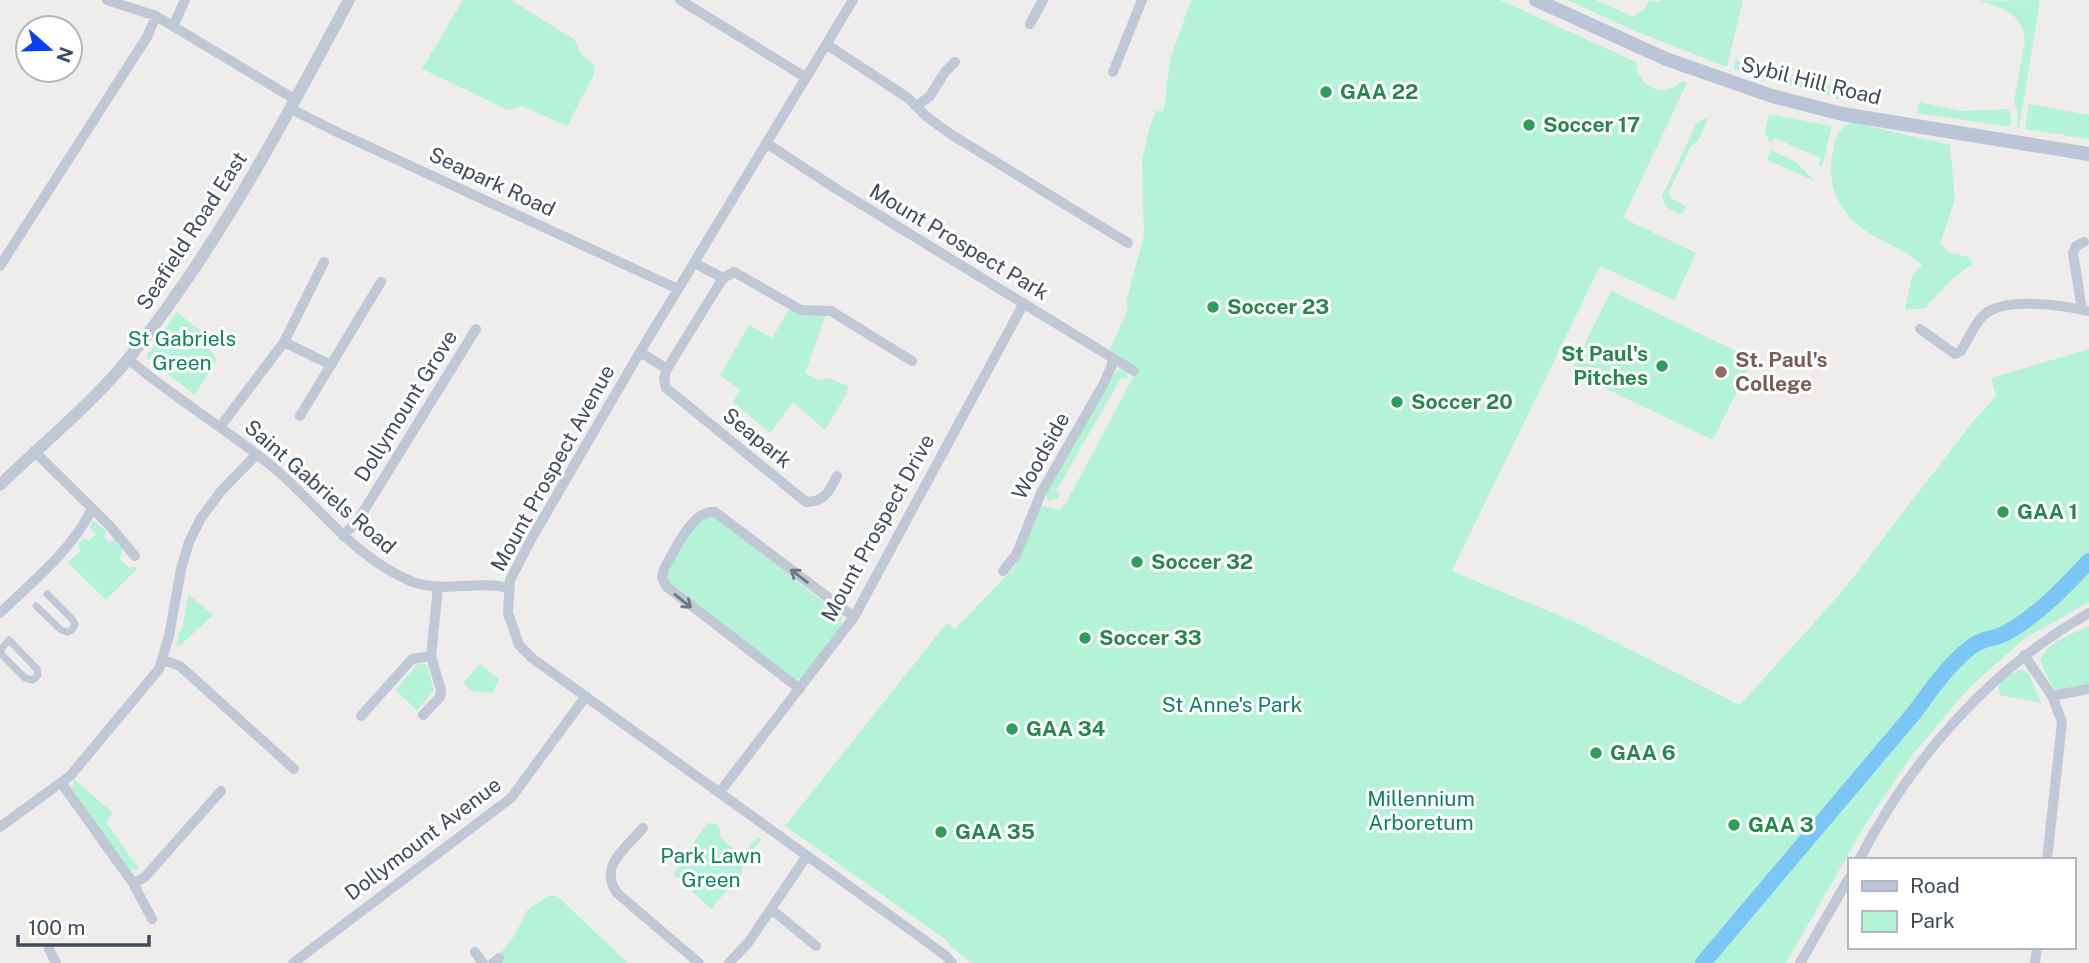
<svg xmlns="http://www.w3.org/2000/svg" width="2089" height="963" viewBox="0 0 2089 963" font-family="'Public Sans',sans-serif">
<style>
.green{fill:#b4f3d8}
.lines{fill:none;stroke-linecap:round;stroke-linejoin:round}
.river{stroke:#7cc6f5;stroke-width:16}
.pedestrian{stroke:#c0c8d6;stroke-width:7}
.minor{stroke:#c0c8d6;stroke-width:10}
.tertiary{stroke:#c0c8d6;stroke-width:12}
.secondary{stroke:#bcc4d8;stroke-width:14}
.oneway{stroke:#6e7786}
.leisure-dot{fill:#2e9e5b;stroke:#fff;stroke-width:2.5}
.education-dot{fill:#8d6e63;stroke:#fff;stroke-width:2.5}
.labels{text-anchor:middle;stroke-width:6;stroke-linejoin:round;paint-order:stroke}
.street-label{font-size:21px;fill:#424b5b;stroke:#fff}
.leisure-label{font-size:21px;font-weight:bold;fill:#27864d;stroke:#fff;text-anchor:start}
.park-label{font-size:21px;fill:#0c845d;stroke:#fff}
.education-label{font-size:21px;font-weight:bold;fill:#785e54;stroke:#fff;text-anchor:start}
</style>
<rect width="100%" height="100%" fill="#efecec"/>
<path class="green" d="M 463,0 L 511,0 L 575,40 L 580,53 L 595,66 L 593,76 L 567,126 L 522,106 L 508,110 L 422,69 Z
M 1191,0 L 1500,0 L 1636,62 C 1637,87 1664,99 1682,81 L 1687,83 L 1623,218 L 1696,253 L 1674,300 L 1600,266 L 1452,571 L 1575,622 L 1740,705 L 1841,593 L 1971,424 L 1996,396 L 1991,378 L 2089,349 L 2089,602 L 2024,639 L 1969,688 L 1913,754 L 1868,820 L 1786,963 L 972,963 L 951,947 L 945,939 L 785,826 L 947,623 L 955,629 L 1012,570 L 1020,557 L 1040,505 L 1059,510 L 1065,505 L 1137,370 L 1110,349 L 1128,309 L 1126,302 L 1144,235 L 1142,161 L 1149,130 L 1156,110 L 1162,113 L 1164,108 L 1170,60 Z
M 1567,0 L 1596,0 L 1634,17 L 1647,6 L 1649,0 L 1659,2 L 1661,0 L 1743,0 L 1727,67 L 1635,31 Z
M 2040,0 L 2019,128 L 2017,127 L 2018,114 L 2014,101 L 2025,41 C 2023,14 2002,7 1979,1 Z
M 1736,58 C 1746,77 1785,78 1804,80 C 1816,81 1830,86 1842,89 L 1840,99 L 1734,69 Z
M 1919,102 L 1961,111 L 2008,109 L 2011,114 L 2011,127 L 1917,113 Z
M 2029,104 L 2089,115 L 2089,139 L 2025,129 Z
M 1769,114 L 1832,126 L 1822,167 L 1819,165 L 1821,158 L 1774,138 L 1771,142 L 1769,141 L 1765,133 Z
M 1702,119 L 1708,119 L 1698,141 L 1691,146 L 1669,192 L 1671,198 L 1686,206 L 1682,215 L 1666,207 L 1662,196 L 1696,124 Z
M 1851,122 L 1950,145 L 1955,199 L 1940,244 L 1950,253 L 1970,257 L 1972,264 L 1952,279 L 1925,308 L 1905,310 L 1912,276 L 1922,265 C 1891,237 1860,241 1838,200 C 1831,186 1830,173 1832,158 C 1835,140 1835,132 1851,122 Z
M 1771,150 L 1796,162 L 1815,181 L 1767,160 Z
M 1611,291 L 1753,359 L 1713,440 L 1571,372 Z
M 789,309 L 826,314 L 805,373 L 820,380 L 828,378 L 848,386 L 847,393 L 825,430 L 793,402 L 770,433 L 733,402 L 740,389 L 720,376 L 749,325 L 772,338 Z
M 177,312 L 212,341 L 209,349 L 217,359 L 195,395 L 146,357 Z
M 1120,369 L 1126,372 L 1128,377 L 1126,380 L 1121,378 L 1056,491 L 1060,494 L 1058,498 L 1049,501 L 1046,497 L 1046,491 L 1116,371 Z
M 713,516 L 842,616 L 841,627 L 801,679 L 795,679 L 668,581 L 667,571 L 697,519 Z
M 94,521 L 107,532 L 103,536 L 110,543 L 115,539 L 123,549 L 120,559 L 130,569 L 133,566 L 137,569 L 106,600 L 68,563 L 81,550 L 78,546 L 80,540 L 86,539 L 89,541 L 96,534 L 90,528 L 91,523 Z
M 188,594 L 213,615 L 182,644 L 176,646 L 179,632 L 182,630 Z
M 2089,626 L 2089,685 L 2057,691 L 2054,690 L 2040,661 C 2047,641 2071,635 2089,626 Z
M 423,663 L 427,665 L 434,690 L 417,710 L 395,690 L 418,664 Z
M 480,664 L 499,679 L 493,693 L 472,691 L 463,683 Z
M 2021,669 L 2029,674 L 2041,703 L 2000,695 L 1998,686 L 2006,677 Z
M 74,779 L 113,813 L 106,822 L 139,869 L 131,870 L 125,866 L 72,789 Z
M 708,823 L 717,824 L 720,829 L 720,837 L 741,856 L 758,837 L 761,840 L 743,861 L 742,874 L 711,909 L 673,874 C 686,857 694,840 708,823 Z
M 550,895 L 557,896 L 628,963 L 493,963 L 515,935 L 527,910 Z"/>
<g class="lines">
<path class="river" d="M 1703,963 L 1914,713 C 1931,690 1948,665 1971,647 C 1982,638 1995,639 2006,633 C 2037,616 2065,587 2089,561"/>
<path class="pedestrian" d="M 36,606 L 61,630 L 67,632 L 72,630 L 75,624 L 72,619 L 47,594
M 9,640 L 37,669 L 38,675 L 33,680 L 25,678 L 2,655 L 1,649 Z"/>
<path class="minor" d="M 107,0 L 156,16 L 296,100
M 680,0 L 805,77
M 853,0 L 640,352 L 533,536 L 510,580 L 508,613 L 519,645 L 532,658 L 916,934 L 946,956 L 952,963
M 1030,24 L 1043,0
M 173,26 L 185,0
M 826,44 L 908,98 L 927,117 L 952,135 L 1128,243
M 1113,72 L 1142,0
M 917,106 L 930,96 L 945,72 L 955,62
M 291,109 L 337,132 L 678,289
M 766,143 L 838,190 L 1134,371
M 0,266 L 147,37 L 156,16
M 700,266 L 723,278
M 2082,310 L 2073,253 L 2076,246 L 2084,242
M 1920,329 L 1955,354 L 1961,351 C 1968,339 1975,323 1985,314 C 2006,296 2065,306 2089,311
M 284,342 L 331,365
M 640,352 L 667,369
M 128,359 C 174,398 227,429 274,468 C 320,507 355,559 413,582 C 444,593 477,580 508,588
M 300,416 L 381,282
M 220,427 L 284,342 L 324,262
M 34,451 L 110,526 L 135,556
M 837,476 C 829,491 825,502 806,502 L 666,388 L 664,378 L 667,369 L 723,278 L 734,272 L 801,310 L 831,311 L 912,361
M 343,536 L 358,520 L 476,329
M 1003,571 L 1016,555 L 1041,493 L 1103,385 L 1112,365 L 1112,358
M 0,613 C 33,581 71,551 92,509
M 2024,655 L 2052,696 L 2062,722 L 2047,860
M 163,660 L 180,666 L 294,769
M 800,689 L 666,586 L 662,578 L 664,569 C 674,552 692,509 715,512 L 854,617
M 2052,696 L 2089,689
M 423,715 L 440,697 L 441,690 L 431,656 L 438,587
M 361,716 L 412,659 L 431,656
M 62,784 L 133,883 L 152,919
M 719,793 L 854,617 L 1024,303
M 0,827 L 70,776 L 159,669 L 169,636 L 181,569 L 189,542 L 201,518 L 222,490 L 256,455
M 643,828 C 626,848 598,866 617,893 L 699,963
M 1859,860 C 1912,758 1989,670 2089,613
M 133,883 L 144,878 L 221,791
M 771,909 L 816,946
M 49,949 L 56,963
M 475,952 L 483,963
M 293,963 L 511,798 L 586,696
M 493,963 L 499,958
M 729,963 L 748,943 L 806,857
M 1800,963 L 1849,878
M 2035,963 L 2037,947"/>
<path class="tertiary" d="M 0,485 C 43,443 92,404 129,358 C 217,248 283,124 349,0"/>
<path class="secondary" d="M 1536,0 L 1666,59 L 1772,96 L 1842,114 L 2089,154"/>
</g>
<defs><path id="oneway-shaft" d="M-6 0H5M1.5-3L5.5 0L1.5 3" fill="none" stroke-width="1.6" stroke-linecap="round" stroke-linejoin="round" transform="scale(1.75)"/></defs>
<g class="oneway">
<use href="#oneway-shaft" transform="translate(799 576) rotate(-143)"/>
<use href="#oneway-shaft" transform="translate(683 601) rotate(39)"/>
</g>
<g class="leisure-dot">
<circle cx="1326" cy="92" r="7"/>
<circle cx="1529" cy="125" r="7"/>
<circle cx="1213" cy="307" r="7"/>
<circle cx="1662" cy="366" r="7"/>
<circle cx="1397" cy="402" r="7"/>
<circle cx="2003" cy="512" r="7"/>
<circle cx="1137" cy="562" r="7"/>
<circle cx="1085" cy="638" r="7"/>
<circle cx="1012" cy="729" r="7"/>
<circle cx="1596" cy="753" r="7"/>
<circle cx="1734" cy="825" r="7"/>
<circle cx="941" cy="832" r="7"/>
</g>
<circle class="education-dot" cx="1721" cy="372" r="7"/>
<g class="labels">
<g class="street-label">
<text transform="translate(1811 81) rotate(14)" y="7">Sybil Hill Road</text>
<text transform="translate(492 182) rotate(25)" y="7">Seapark Road</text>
<text transform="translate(192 231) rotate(-57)" y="7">Seafield Road East</text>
<text transform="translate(959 242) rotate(31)" y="7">Mount Prospect Park</text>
<text transform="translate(406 406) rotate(-58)" y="7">Dollymount Grove</text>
<text transform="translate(757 438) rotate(39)" y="7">Seapark</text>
<text transform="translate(1041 456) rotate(-61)" y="7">Woodside</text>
<text transform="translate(553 468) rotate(-61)" y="7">Mount Prospect Avenue</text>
<text transform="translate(320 487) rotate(41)" y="7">Saint Gabriels Road</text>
<text transform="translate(878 528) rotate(-61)" y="7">Mount Prospect Drive</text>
<text transform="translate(423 839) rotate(-37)" y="7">Dollymount Avenue</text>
</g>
<g class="leisure-label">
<text x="1340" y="99">GAA 22</text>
<text x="1543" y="132">Soccer 17</text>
<text x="1227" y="314">Soccer 23</text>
<text x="1648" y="361" text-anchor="end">St Paul's<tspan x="1648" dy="24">Pitches</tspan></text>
<text x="1411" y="409">Soccer 20</text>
<text x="2017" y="519">GAA 1</text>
<text x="1151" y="569">Soccer 32</text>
<text x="1099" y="645">Soccer 33</text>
<text x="1026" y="736">GAA 34</text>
<text x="1610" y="760">GAA 6</text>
<text x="1748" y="832">GAA 3</text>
<text x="955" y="839">GAA 35</text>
</g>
<g class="park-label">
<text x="182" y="346">St Gabriels<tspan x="182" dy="24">Green</tspan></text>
<text x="1232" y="712">St Anne's Park</text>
<text x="1421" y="806">Millennium<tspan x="1421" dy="24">Arboretum</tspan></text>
<text x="711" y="863">Park Lawn<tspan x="711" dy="24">Green</tspan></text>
</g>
<g class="education-label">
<text x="1735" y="367">St. Paul's<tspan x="1735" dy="24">College</tspan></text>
</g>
</g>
<rect x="1848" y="858" width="228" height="91" fill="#ffffff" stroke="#b3b7bd" stroke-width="2"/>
<rect x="1862" y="881" width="35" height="10" fill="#bcc4d8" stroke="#b3b7bd" stroke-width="2"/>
<text x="1910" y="893" font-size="21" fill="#424b5b">Road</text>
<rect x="1862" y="911" width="35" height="21" fill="#b4f3d8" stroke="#b3b7bd" stroke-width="2"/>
<text x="1910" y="928" font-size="21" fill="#424b5b">Park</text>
<g transform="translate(49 49) rotate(110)"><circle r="33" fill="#ffffff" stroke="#b3b7bd" stroke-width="2"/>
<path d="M0-5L12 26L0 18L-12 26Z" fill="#0541f0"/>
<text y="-10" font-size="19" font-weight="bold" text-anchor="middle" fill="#424b5b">N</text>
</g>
<path d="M18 935v10h131v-10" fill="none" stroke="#424b5b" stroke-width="3.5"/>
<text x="28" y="935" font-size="21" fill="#424b5b" stroke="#ffffff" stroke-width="5" paint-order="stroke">100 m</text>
</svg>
